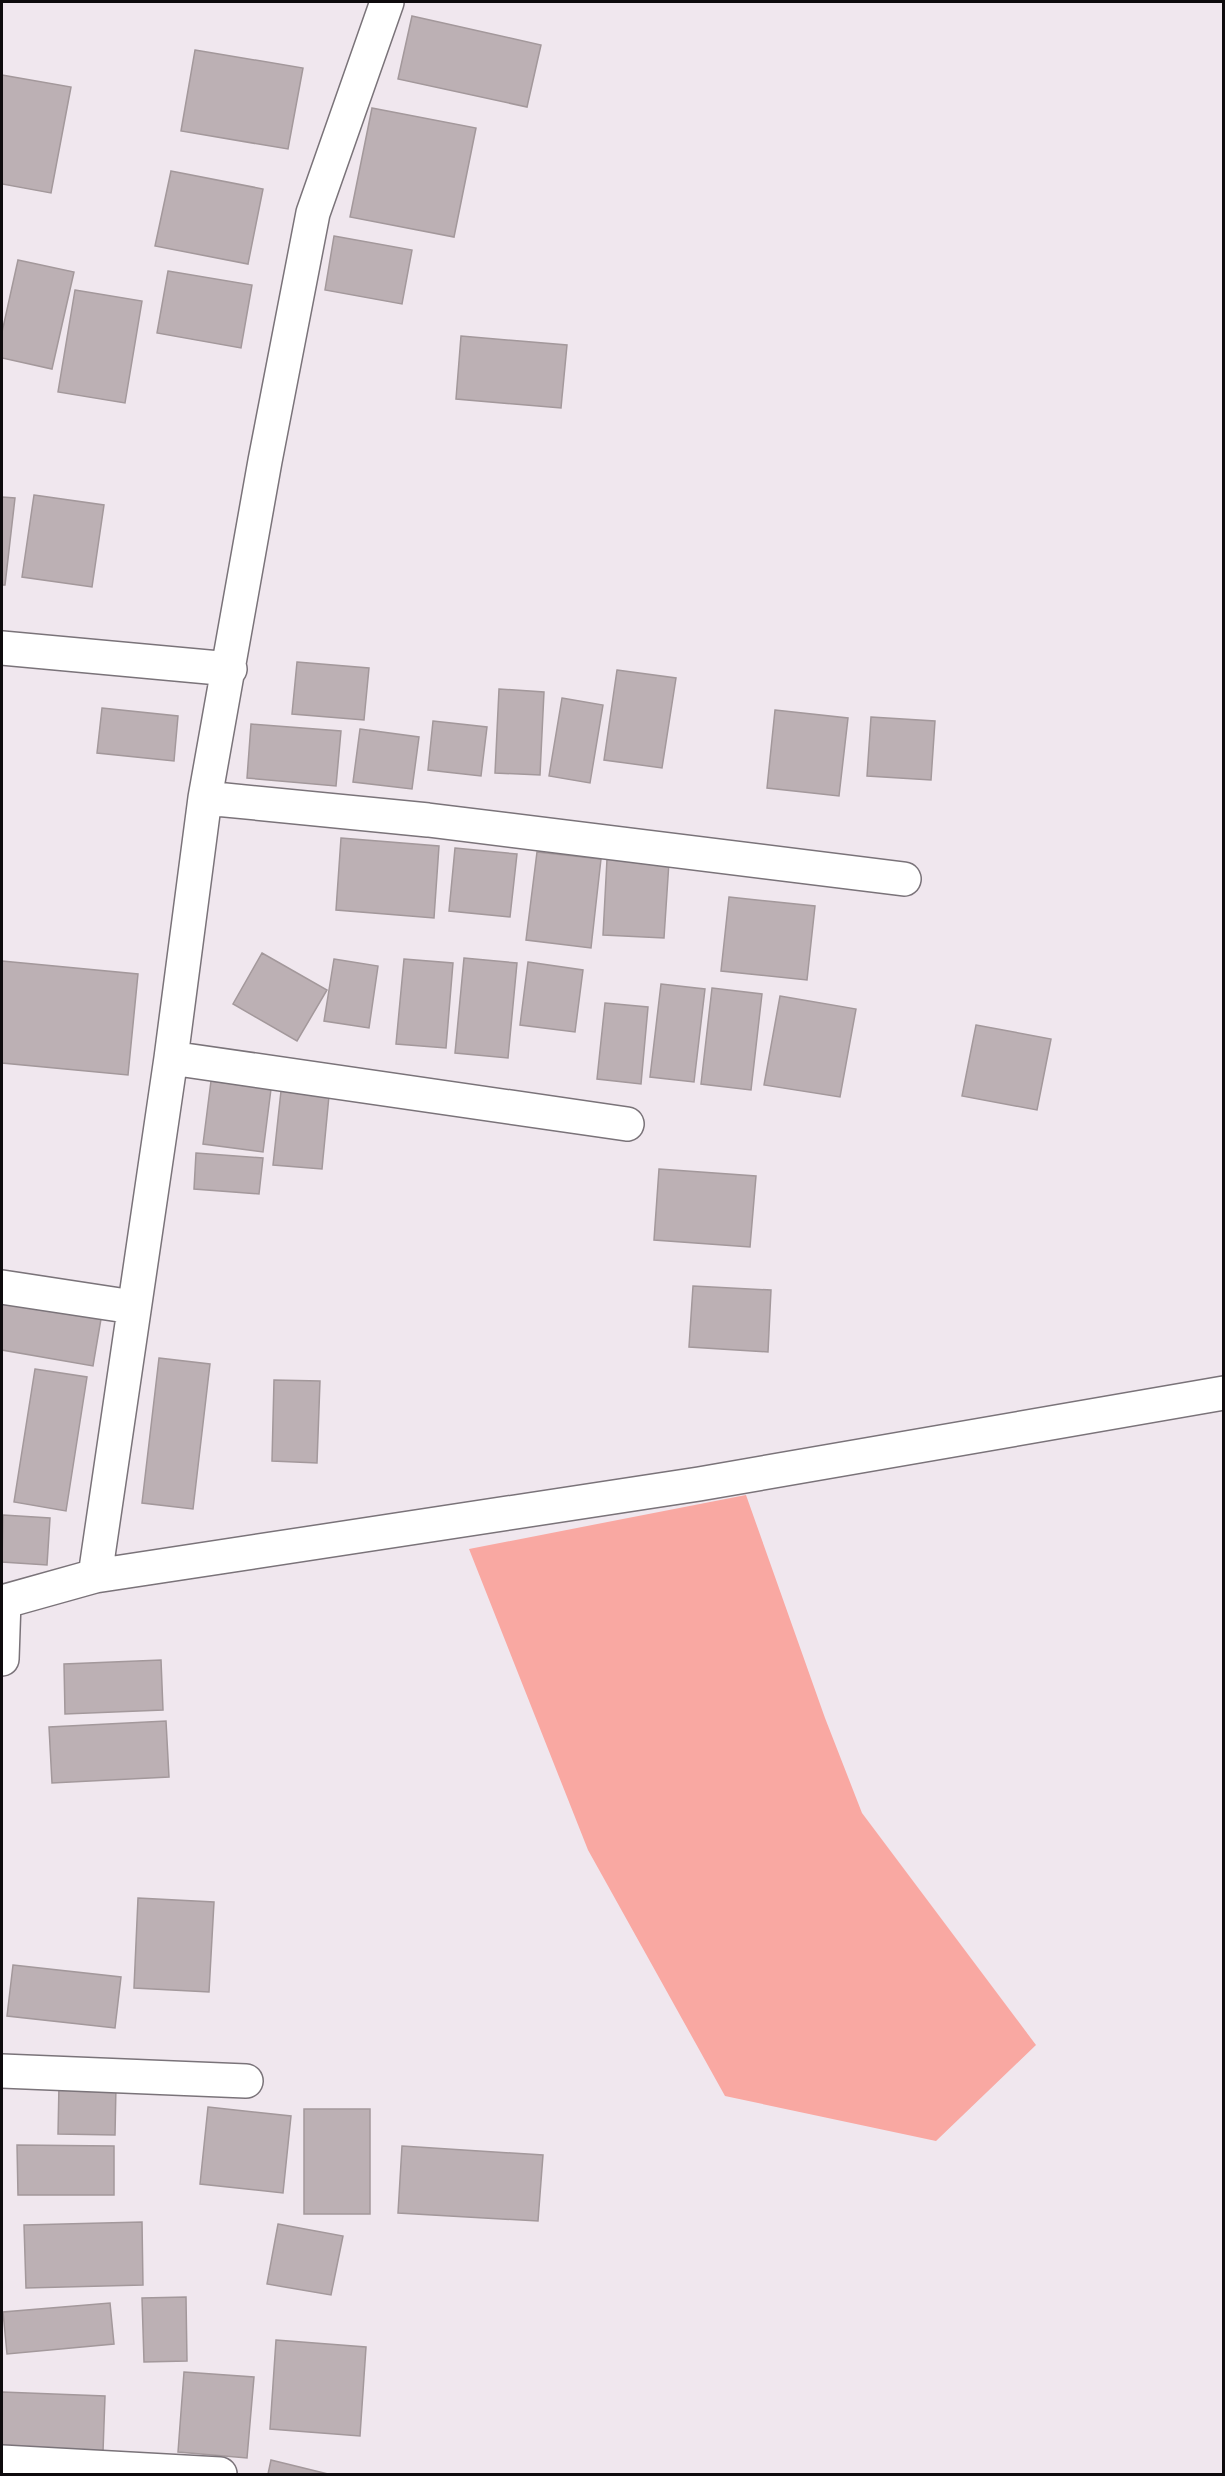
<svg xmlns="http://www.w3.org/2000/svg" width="1225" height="2476" viewBox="0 0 1225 2476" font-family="'Asap Condensed',sans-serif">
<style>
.green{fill:#f9a8a2}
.building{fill:#bcb0b4;stroke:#a3989b;stroke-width:1.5}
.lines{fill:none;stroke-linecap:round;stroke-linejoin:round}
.minor-casing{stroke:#7a7379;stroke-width:36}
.minor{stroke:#fff;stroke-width:33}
</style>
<rect width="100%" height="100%" fill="#f0e7ee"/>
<path class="green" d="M 746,1495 L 825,1718 L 862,1813 L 1036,2045 L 936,2141 L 725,2096 L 588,1850 L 469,1549 Z"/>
<path class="building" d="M 412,16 L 541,45 L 527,107 L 398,79 Z
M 195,50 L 303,68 L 288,149 L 181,131 Z
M 2,75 L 71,87 L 51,193 L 2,184 Z
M 372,108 L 476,128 L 454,237 L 350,217 Z
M 171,171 L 263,189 L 248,264 L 155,246 Z
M 334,236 L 412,250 L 402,304 L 325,290 Z
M 18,260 L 74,272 L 52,369 L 2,358 L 2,332 Z
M 168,271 L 252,285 L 241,348 L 157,333 Z
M 75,290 L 142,301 L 125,403 L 58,392 Z
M 461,336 L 567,345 L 561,408 L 456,399 Z
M 34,495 L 104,505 L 92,587 L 22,577 Z
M 2,497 L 15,498 L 5,585 L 2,585 Z
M 297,662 L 369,668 L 364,720 L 292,714 Z
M 617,670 L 676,678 L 662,768 L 604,760 Z
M 499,689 L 544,692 L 540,775 L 495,773 Z
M 562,698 L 603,705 L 590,783 L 549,776 Z
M 102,708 L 178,716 L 174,761 L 97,753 Z
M 775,710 L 848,718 L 839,796 L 767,788 Z
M 871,717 L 935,721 L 931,780 L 867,776 Z
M 433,721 L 487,727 L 481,776 L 428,770 Z
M 251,724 L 341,731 L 336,786 L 247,778 Z
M 360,729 L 419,737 L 412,789 L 353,782 Z
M 341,838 L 439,846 L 434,918 L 336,910 Z
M 455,848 L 517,854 L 510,917 L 449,911 Z
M 537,852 L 601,859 L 591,948 L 526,940 Z
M 607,859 L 669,862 L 664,938 L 603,935 Z
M 729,897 L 815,906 L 807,980 L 721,971 Z
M 262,953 L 327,990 L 297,1041 L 233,1004 Z
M 464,958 L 517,963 L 508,1058 L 455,1053 Z
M 334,959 L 378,966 L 369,1028 L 324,1021 Z
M 404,959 L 453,963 L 446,1048 L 396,1044 Z
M 2,961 L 138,974 L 128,1075 L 2,1063 Z
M 528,962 L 583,970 L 575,1032 L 520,1025 Z
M 661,984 L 705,989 L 694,1082 L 650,1077 Z
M 712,988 L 762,994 L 751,1090 L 701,1084 Z
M 780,996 L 856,1009 L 840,1097 L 764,1085 Z
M 605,1003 L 648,1007 L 641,1084 L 597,1079 Z
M 976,1025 L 1051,1039 L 1037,1110 L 962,1096 Z
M 211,1081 L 271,1089 L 263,1152 L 203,1144 Z
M 281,1091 L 329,1096 L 322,1169 L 273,1165 Z
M 196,1153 L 263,1158 L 259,1194 L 194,1189 Z
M 659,1169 L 756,1176 L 750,1247 L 654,1240 Z
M 693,1286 L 771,1290 L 768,1352 L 689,1347 Z
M 2,1295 L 102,1313 L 93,1366 L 2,1350 Z
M 159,1358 L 210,1364 L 193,1509 L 142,1503 Z
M 35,1369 L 87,1377 L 66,1511 L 14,1502 Z
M 274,1380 L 320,1381 L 317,1463 L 272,1461 Z
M 3,1515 L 50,1518 L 47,1565 L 2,1562 Z
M 161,1660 L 163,1710 L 65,1714 L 64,1664 Z
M 166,1721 L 169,1777 L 52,1783 L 49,1727 Z
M 138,1898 L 214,1902 L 209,1992 L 134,1988 Z
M 13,1965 L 121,1977 L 115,2028 L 7,2016 Z
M 59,2084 L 116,2085 L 115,2135 L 58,2134 Z
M 208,2107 L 291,2116 L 283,2193 L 200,2184 Z
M 304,2109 L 370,2109 L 370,2214 L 304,2214 Z
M 17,2145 L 114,2146 L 114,2195 L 18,2195 Z
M 402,2146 L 543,2155 L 538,2221 L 398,2213 Z
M 142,2222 L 143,2285 L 26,2288 L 24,2225 Z
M 278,2224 L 343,2236 L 331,2295 L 267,2284 Z
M 186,2297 L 187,2361 L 144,2362 L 142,2298 Z
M 110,2303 L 114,2344 L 7,2354 L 3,2312 Z
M 276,2340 L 366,2347 L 360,2436 L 270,2429 Z
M 184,2372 L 254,2377 L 247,2458 L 178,2452 Z
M 2,2392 L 105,2396 L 103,2452 L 2,2448 Z
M 271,2460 L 328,2474 L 268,2474 Z"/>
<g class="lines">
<g class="minor-casing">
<path id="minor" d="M 2,648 L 230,669
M 205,798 L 428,820 L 904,879
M 171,1058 L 627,1124
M 2,1287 L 133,1307
M 95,1576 L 171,1058 L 205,798 L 265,461 L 313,213 L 387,2
M 2,1602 L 95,1576 L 699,1484 L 1224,1393
M 2,1659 L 4,1601
M 2,2071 L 246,2081
M 2,2462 L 220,2474"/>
</g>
<use href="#minor" class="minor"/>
</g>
<rect width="1225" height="2476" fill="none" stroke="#0e0b0d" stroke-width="6"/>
</svg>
